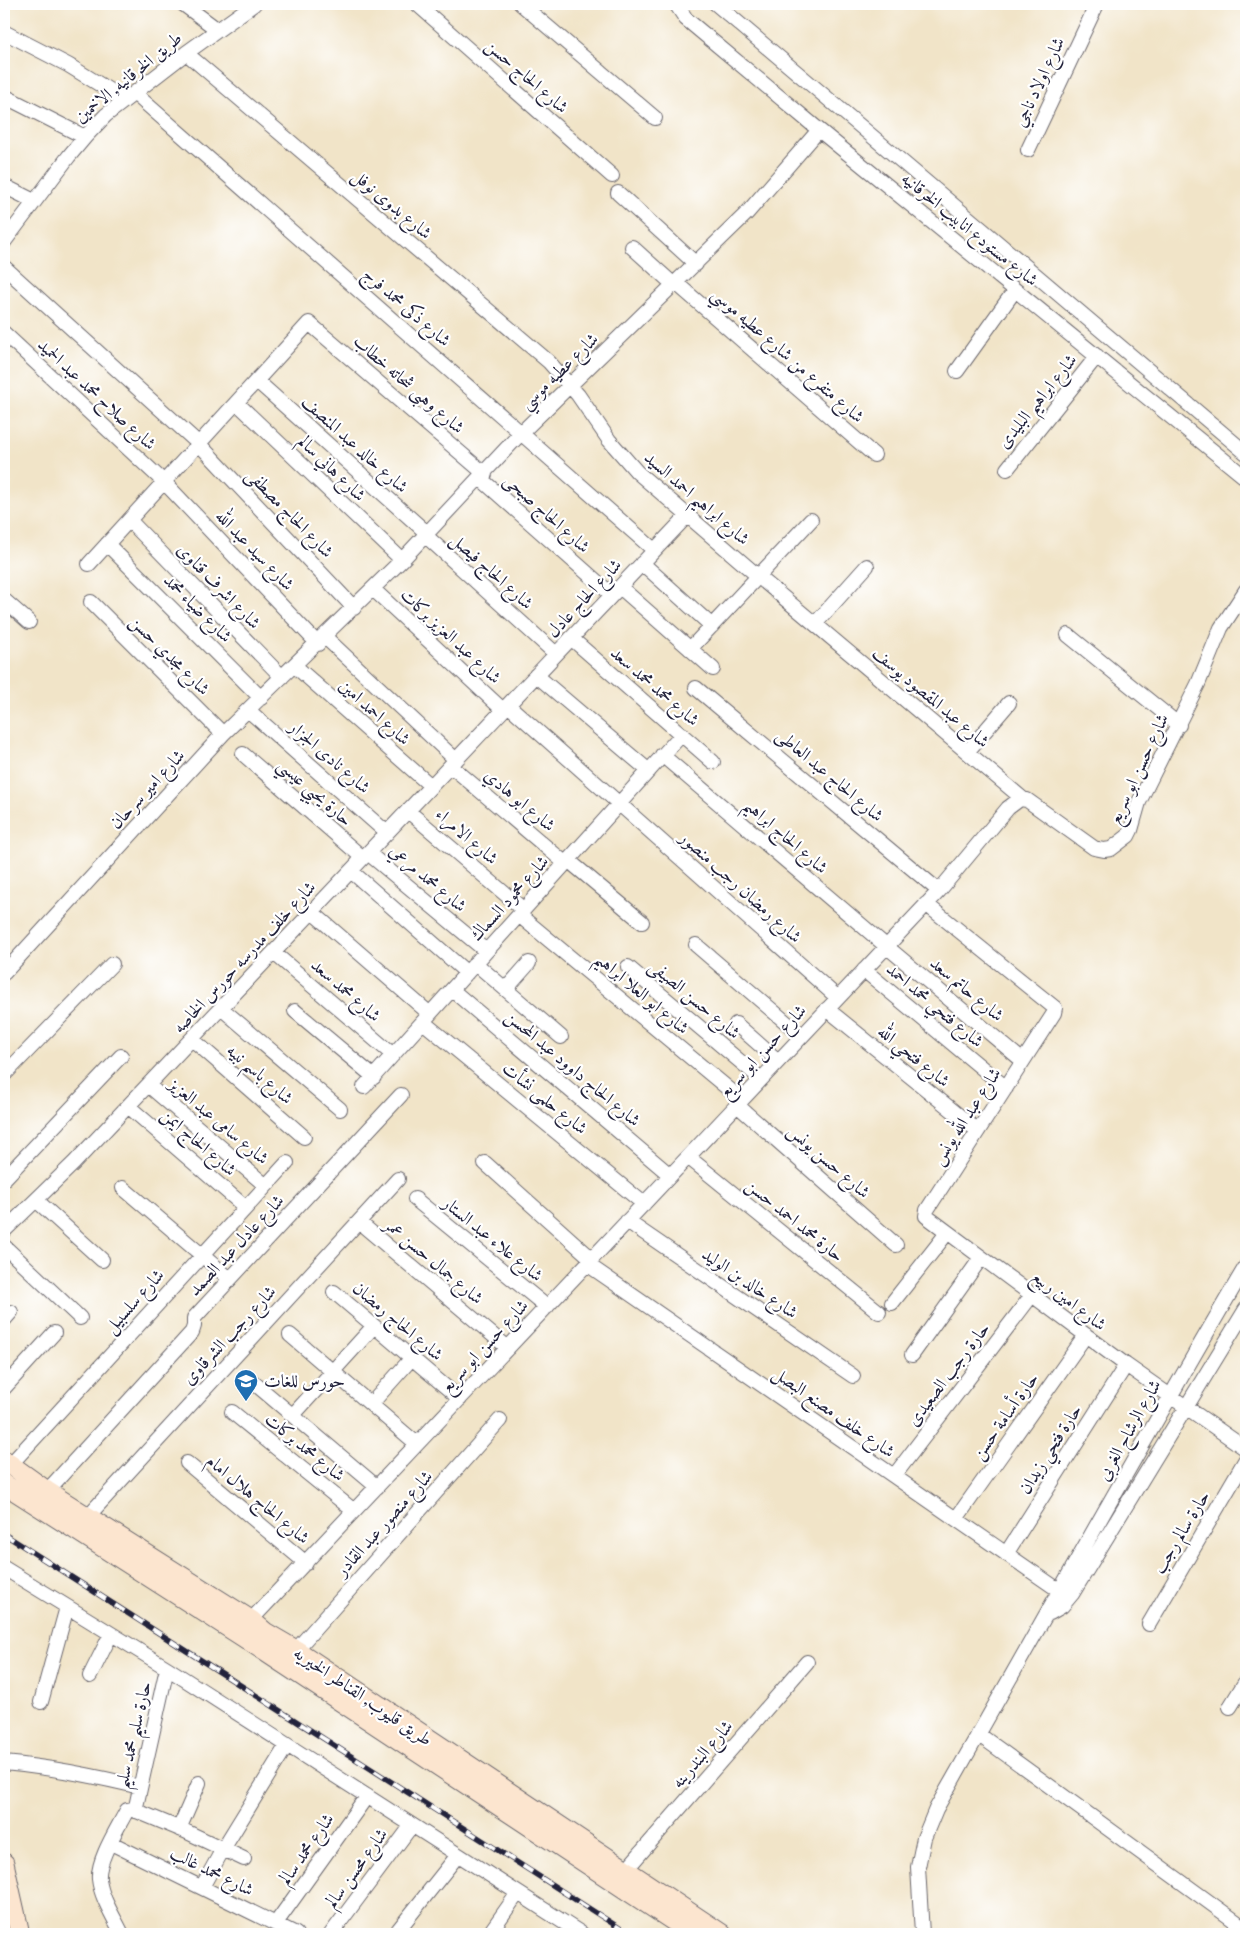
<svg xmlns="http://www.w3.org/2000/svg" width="1250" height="1938" viewBox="0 0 1250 1938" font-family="'Libre Bodoni',Amiri,serif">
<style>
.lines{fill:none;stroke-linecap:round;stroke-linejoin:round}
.street-casing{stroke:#6a666c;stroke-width:16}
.secondary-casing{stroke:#6a666c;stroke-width:21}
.street{stroke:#fff;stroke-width:14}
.secondary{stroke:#fce5cf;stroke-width:19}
.rail-casing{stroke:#22223b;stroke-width:5.5}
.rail{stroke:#fff;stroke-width:4;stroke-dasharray:11;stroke-linecap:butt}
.labels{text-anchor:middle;stroke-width:4.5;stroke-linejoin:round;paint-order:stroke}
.street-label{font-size:18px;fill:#22223b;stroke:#fff}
.poi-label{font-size:18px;fill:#22223b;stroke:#fff;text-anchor:start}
</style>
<rect width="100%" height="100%" fill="#fff"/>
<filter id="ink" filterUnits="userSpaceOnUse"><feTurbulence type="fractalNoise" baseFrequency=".02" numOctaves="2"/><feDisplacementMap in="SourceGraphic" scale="10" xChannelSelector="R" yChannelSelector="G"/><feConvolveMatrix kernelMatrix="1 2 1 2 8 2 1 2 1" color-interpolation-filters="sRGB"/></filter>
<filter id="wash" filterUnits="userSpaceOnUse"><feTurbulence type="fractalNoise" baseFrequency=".0096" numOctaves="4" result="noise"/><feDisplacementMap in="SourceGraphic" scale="20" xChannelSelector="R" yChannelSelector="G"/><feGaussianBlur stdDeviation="1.12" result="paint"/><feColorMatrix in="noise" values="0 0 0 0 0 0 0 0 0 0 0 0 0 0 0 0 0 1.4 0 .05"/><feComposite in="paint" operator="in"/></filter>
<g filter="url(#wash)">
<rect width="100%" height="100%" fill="#f1e4c8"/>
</g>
<g filter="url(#ink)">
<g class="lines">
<g class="street-casing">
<path id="street" d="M 183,4 L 218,30
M 417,4 L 612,176
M 521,4 L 655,118
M 676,4 L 686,19 L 819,130 L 1246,478
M 716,4 L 1246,453
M 4,32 L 68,65 L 125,100
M 186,53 L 549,362 L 578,395 L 609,440 L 637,472 L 759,577 L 1023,799
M 134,93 L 654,550
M 4,96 L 85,137
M 1028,150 L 1097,4
M 4,186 L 34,201
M 618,193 L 696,264
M 4,242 L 69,156 L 85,137 L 106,115 L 186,53 L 254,4
M 632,247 L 674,285
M 4,267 L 199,444 L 354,608
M 676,283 L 874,455
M 4,333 L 164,482 L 318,644
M 957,371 L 1015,290
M 257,381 L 428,534
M 237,403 L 402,560
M 1007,469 L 1097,356
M 481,479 L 612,595
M 129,520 L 282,677
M 426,536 L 556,654
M 107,544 L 261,698
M 642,563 L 712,626
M 89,564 L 309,323 L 485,474
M 620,587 L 713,669
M 373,589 L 503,710
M 4,600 L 29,622
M 91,602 L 223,734
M 815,624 L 867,566
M 1068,635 L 1179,725
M 325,637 L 456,760
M 571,638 L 713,762
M 690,649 L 811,520
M 295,666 L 431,786
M 536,675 L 649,771
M 696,688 L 939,891
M 508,705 L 838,998
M 248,710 L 387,833
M 967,752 L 1009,703
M 243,754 L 363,858
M 662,755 L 886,946 L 1023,1061
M 451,766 L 565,863
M 408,811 L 524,910
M 368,853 L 486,951
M 568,860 L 642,922
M 351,871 L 467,973
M 926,904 L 1055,1008 L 1054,1013 L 927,1210 L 926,1216 L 1126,1365 L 1246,1449
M 312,912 L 430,1014
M 519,915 L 742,1100
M 696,945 L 802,1036
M 274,953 L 393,1055
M 475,963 L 561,1037
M 628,967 L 761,1079
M 864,970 L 1006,1088
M 4,973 L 223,734 L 402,560 L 521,433 L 747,213 L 819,130
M 506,989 L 529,963
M 452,990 L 670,1175
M 221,1008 L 340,1109
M 827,1009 L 978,1131
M 295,1011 L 374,1077
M 423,1022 L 644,1204
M 736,1024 L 778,1061
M 192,1039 L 304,1137
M 4,1075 L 112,964
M 148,1085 L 265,1185
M 364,1087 L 682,734
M 737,1105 L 896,1245
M 128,1106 L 245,1207
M 688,1157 L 879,1312
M 485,1163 L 592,1259
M 4,1179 L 121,1056
M 123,1188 L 230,1279
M 415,1199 L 547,1307
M 36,1200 L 102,1260
M 627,1221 L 853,1376
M 359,1222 L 508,1348
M 4,1231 L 74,1163 L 687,516
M 4,1246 L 80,1318
M 587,1264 L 1060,1591
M 334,1292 L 460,1399
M 892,1303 L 947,1233
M 4,1320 L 11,1312
M 290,1335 L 417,1444
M 912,1355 L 981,1258
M 253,1382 L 377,1487
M 4,1388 L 54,1333
M 371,1404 L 412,1358
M 232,1412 L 354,1511
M 293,1415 L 374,1326
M 187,1463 L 306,1563
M 10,1465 L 287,1163
M 894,1476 L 1032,1295
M 47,1491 L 192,1332 L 194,1326 L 194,1318 L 401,1095
M 88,1516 L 398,1179
M 956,1519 L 1086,1335
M 1006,1554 L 1126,1365
M 4,1568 L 167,1668 L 582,1934
M 1050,1613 L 1062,1606 L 1072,1594 L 1246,1309
M 251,1620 L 939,891 L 1008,808 L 1020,799 L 1027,800 L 1094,848 L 1104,850 L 1111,849 L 1128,836 L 1131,830 L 1139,802 L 1198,684 L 1221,628 L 1246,590
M 1149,1624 L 1246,1459
M 296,1650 L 500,1420
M 90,1676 L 111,1634
M 41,1702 L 67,1607
M 1230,1707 L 1246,1681
M 978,1734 L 1246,1929
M 4,1763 C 50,1767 95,1776 140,1787
M 135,1811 L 167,1668
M 179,1829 L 199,1783
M 111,1843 L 296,1934
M 625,1871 L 807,1662
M 202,1887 L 223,1849 L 287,1745
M 276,1923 L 367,1796
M 122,1934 C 114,1917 101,1898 99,1879 C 97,1860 118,1828 127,1810 L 132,1809 L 185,1831 L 244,1859
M 331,1934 L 412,1825
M 395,1934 L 458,1855
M 489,1934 L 518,1893
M 922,1934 L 918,1867 L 924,1838 L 936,1809 C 1039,1628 1140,1446 1246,1266"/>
</g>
<g class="secondary-casing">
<path id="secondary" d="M 4,1460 L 47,1491 L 251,1620 L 265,1632 L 296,1650 L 722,1934
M 4,1484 L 243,1637 L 693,1934
M 4,1863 L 20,1934"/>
</g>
<use href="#street" class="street"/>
<use href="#secondary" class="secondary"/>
<g class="rail-casing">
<path id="rail" d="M 4,1534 L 629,1934"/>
</g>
<use href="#rail" class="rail"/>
</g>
</g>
<defs>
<g id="school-pin" transform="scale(1.25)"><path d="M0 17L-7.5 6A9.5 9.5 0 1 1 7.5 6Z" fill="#1f6fb2" stroke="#fff"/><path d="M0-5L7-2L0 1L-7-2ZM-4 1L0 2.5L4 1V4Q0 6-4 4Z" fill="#fff"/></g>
</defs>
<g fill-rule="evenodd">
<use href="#school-pin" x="246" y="1381"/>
</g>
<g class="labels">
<g class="street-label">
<text transform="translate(527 76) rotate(41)" y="6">شارع الحاج حسن</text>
<text transform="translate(128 77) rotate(-39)" y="6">طريق الخرقانيه, الاخمين</text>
<text transform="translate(1039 82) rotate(-65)" y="6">شارع اولاد ناجي</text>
<text transform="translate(392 204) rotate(40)" y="6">شارع بدوى نوفل</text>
<text transform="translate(970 229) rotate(39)" y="6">شارع مستودع انابيب الخرقانيه</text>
<text transform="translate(407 307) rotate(41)" y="6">شارع ذكى محمد فرج</text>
<text transform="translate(788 355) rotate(41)" y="6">شارع متفرع من شارع عطيه موسي</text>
<text transform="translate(559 371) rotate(-44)" y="6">شارع عطيه موسي</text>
<text transform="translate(409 384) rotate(41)" y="6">شارع وهبى شحاته خطاب</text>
<text transform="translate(97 394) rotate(43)" y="6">شارع صلاح محمد عبد الحميد</text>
<text transform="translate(1037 401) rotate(-51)" y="6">شارع ابراهيم البليدى</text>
<text transform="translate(355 444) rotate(42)" y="6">شارع خالد عبد المنصف</text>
<text transform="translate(332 468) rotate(44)" y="6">شارع هاني سالم</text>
<text transform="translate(697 498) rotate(41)" y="6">شارع ابراهيم احمد السيد</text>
<text transform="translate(290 513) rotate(46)" y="6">شارع الحاج مصطفى</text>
<text transform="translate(547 513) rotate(42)" y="6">شارع الحاج صبحى</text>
<text transform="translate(255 550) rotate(46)" y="6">شارع سيد عبد الله</text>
<text transform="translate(492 571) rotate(42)" y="6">شارع الحاج فيصل</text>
<text transform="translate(219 586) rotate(46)" y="6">شارع اشرف قناوى</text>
<text transform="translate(584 598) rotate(-47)" y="6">شارع الحاج عادل</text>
<text transform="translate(198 608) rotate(45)" y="6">شارع ضياء محمد</text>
<text transform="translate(451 636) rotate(43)" y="6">شارع عبد العزيز بركات</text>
<text transform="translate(170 655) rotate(45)" y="6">شارع مجدي حسن</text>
<text transform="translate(655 686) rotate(41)" y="6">شارع محمد محمد سعد</text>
<text transform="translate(931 697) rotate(40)" y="6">شارع عبد المقصود يوسف</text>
<text transform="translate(375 712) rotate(42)" y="6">شارع احمد امين</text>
<text transform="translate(330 757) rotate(41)" y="6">شارع نادى الجزار</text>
<text transform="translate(1138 769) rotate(-65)" y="6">شارع حسن ابو سريع</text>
<text transform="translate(830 775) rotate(40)" y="6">شارع الحاج عبد العاطى</text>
<text transform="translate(147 789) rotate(-47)" y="6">شارع امير سرحان</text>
<text transform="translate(315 792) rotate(41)" y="6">حارة يحيي عيسي</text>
<text transform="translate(520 800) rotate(40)" y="6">شارع ابو هادي</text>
<text transform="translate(467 836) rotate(41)" y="6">شارع الامراء</text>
<text transform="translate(786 836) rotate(41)" y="6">شارع الحاج ابراهيم</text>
<text transform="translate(428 878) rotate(40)" y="6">شارع محمد مرعي</text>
<text transform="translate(741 887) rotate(42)" y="6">شارع رمضان رجب منصور</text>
<text transform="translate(509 898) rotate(-48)" y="6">شارع محمود السماك</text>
<text transform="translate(244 957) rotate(-47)" y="6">شارع خلف مدرسه حورس الخاصه</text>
<text transform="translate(967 989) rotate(40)" y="6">شارع حاتم سعد</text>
<text transform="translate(346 990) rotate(41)" y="6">شارع محمد سعد</text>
<text transform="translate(642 993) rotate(40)" y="6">شارع ابو العلا ابراهيم</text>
<text transform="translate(695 999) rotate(40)" y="6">شارع حسن الصيفى</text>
<text transform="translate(935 1005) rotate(40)" y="6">شارع فتحي محمد احمد</text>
<text transform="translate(762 1051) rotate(-47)" y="6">شارع حسن ابو سريع</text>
<text transform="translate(914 1056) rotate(39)" y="6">شارع فتحي الله</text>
<text transform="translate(573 1068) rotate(40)" y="6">شارع الحاج داوود عبد المحسن</text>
<text transform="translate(260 1074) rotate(41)" y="6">شارع باسم نبيه</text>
<text transform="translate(545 1098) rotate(39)" y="6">شارع حلمى نشأت</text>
<text transform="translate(966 1116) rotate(-57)" y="6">شارع عبد الله يونس</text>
<text transform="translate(219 1121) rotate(40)" y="6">شارع سامى عبد العزيز</text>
<text transform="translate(199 1142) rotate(41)" y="6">شارع الحاج ايمن</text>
<text transform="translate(829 1161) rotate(41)" y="6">شارع حسن يونس</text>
<text transform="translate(795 1220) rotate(39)" y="6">حارة محمد احمد حسن</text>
<text transform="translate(493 1239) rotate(39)" y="6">شارع علاء عبد الستار</text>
<text transform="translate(236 1245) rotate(-47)" y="6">شارع عادل عبد الصمد</text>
<text transform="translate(434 1261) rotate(40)" y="6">شارع جمال حسن عمر</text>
<text transform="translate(750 1283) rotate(34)" y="6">شارع خالد بن الوليد</text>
<text transform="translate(1069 1300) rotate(37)" y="6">شارع امين ربيع</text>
<text transform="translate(134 1301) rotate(-48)" y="6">شارع سلسبيل</text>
<text transform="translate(398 1321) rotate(40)" y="6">شارع الحاج رمضان</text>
<text transform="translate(229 1335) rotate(-47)" y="6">شارع رجب الشرقاوى</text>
<text transform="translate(484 1346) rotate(-47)" y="6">شارع حسن ابو سريع</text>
<text transform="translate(948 1374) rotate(-53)" y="6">حارة رجب الصعيدى</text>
<text transform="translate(834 1412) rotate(35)" y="6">شارع خلف مصنع البصل</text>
<text transform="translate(1005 1416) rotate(-55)" y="6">حارة أسامة حسن</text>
<text transform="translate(1129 1430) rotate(-61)" y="6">شارع الرشاح الغربى</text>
<text transform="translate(305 1447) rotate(39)" y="6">شارع محمد بركات</text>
<text transform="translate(1050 1449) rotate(-58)" y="6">حارة فتحي زيدان</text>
<text transform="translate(258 1499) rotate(40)" y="6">شارع الحاج هلال امام</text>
<text transform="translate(384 1523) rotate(-48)" y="6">شارع منصور عبد القادر</text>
<text transform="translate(1181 1532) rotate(-59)" y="6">حارة سالم رجب</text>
<text transform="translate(363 1696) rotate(34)" y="6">طريق قليوب, القناطر الخيريه</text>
<text transform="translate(133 1735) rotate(-77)" y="6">حارة سليم محمد سليم</text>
<text transform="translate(702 1754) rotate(-49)" y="6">شارع البندرينه</text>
<text transform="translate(306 1849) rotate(-55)" y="6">شارع محمد سالم</text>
<text transform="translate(356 1868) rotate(-54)" y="6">شارع محسن سالم</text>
<text transform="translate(212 1871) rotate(26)" y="6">شارع محمد غالب</text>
</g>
<g class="poi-label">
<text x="264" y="1387">حورس للغات</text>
</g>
</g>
<rect width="1250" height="1938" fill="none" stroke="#fff" stroke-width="20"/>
</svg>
